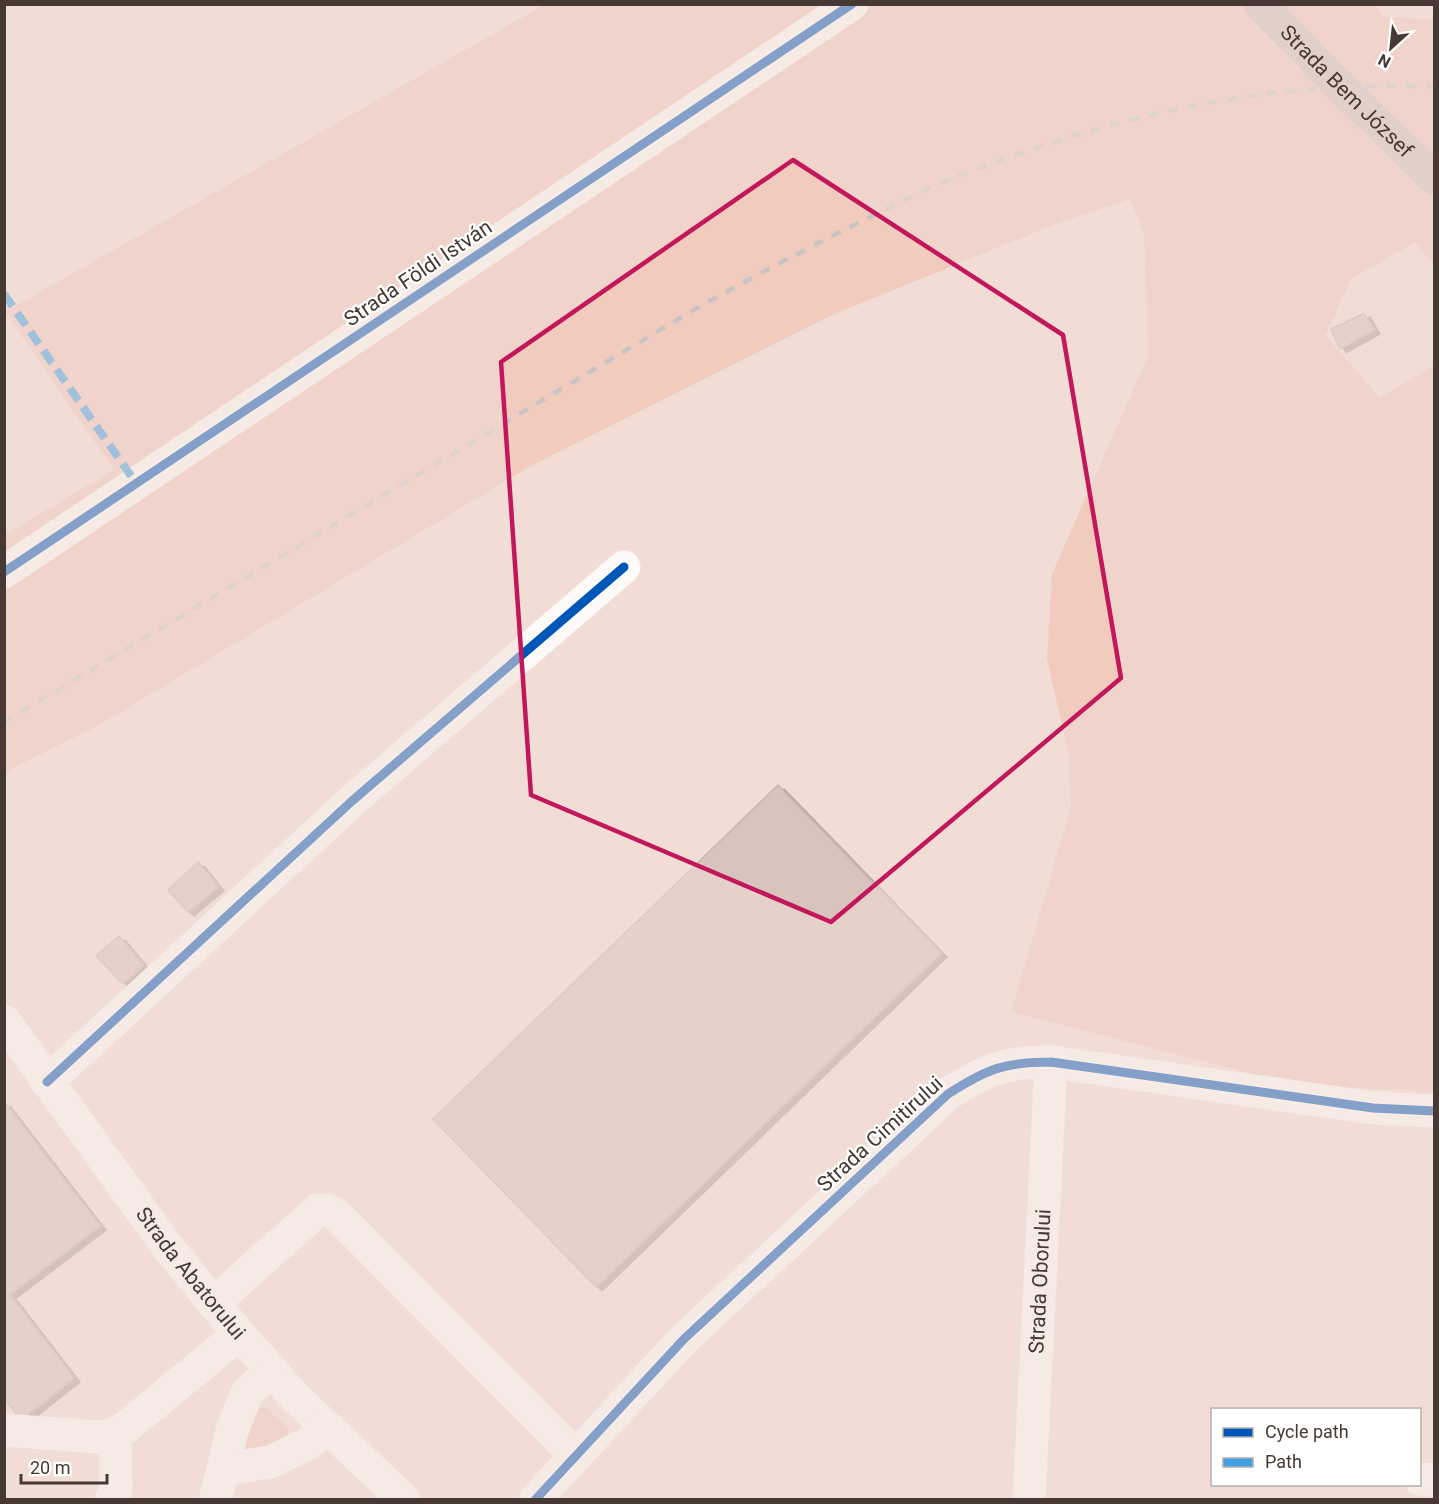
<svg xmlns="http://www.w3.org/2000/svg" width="1439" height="1504" viewBox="0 0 1439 1504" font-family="Roboto,sans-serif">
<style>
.green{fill:#f0cbbe}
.building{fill:#d9c4bd;stroke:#c6b6b1;stroke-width:1.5;filter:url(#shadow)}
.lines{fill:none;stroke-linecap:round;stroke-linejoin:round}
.minor{stroke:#fdfaf9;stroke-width:33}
.highway{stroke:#cebfba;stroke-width:33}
.rail{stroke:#c9c4c2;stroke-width:4.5;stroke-dasharray:10 10;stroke-linecap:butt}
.quiet{stroke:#409ee2;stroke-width:8;stroke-dasharray:15 8;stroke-linecap:butt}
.cycleway-casing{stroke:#fff;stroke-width:13}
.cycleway{stroke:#0057b8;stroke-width:9}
.marked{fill:none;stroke:#c2185b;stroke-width:4.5;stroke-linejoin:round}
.labels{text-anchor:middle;stroke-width:4.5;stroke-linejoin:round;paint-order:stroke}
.street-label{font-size:21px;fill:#463833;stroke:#fff}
</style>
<defs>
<filter id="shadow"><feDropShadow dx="6" dy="4" stdDeviation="0" flood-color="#0004"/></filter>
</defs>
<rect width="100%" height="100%" fill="#f1ddd6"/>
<path class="green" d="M 1375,4 L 1383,17 L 1434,19 L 1434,264 L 1415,243 L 1352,278 L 1325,335 L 1380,398 L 1434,365 L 1434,1091 L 1333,1087 L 1249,1073 L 1011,1012 L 1071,807 L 1069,756 L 1047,659 L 1052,574 L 1148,356 L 1144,234 L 1130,199 L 1058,223 L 830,316 L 531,466 L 96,727 L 5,772 L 4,535 L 114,470 L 5,312 L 544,5 Z
M 256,1408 L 266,1408 L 289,1429 L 286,1440 L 244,1451 L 251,1416 Z"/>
<path class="building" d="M 1364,313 L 1374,330 L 1340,349 L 1331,329 Z
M 778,785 L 941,953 L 596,1287 L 433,1119 Z
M 198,862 L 218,887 L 188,912 L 168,890 Z
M 119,936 L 143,965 L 123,984 L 96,956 Z
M 4,1102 L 100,1226 L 4,1299 Z
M 10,1295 L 74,1378 L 21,1420 L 4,1398 L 4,1299 Z"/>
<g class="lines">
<g class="minor">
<path d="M 4,572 L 852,4"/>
<path id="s1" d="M 4,1021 L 170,1250 L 239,1334 L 295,1397 L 404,1500"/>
<path d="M 47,1082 L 352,801 L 624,567"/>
<path d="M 214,1303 L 318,1210 L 328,1210 L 338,1216 L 576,1456"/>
<path d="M 4,1430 L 98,1437 L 115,1434 L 125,1428 L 239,1334"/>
<path d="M 223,1469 L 232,1431 L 247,1393 L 271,1371"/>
<path d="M 1420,1479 L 1434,1480"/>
<path d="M 111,1500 L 116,1489 L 115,1434"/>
<path d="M 215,1500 L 223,1469 L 270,1462 L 309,1443 L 326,1427"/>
<path d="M 535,1500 L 684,1339 L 948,1094 C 987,1069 1004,1062 1051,1062 L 1373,1108 L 1434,1111"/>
<path id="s2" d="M 1029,1500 L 1051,1062"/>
</g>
<path class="highway" id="s3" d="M 1260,4 L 1340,86 L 1434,178"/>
<path class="rail" d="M 4,722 L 690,312 C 749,279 809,247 870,217 C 904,200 938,183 974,170 C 1090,126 1214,94 1339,87 C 1371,85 1403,86 1434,86"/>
<path class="quiet" d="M 4,294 L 136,483"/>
<g class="cycleway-casing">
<path id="cycleway" d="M 4,572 L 852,4
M 47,1082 L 352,801 L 624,567
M 535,1500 L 684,1339 L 948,1094 C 987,1069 1004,1062 1051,1062 L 1373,1108 L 1434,1111"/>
</g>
<use href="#cycleway" class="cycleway"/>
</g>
<path d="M0 0H1439V1504H0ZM 793,160 L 1063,335 L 1121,678 L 831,922 L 531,795 L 501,362 Z" fill="#f1ddd6" fill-opacity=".55" fill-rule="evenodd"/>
<path class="marked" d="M 793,160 L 1063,335 L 1121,678 L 831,922 L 531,795 L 501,362 Z"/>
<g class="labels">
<g class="street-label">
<text dy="7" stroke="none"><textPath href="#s3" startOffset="123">Strada Bem József</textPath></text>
<text transform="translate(418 273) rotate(-34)" y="7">Strada Földi István</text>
<text transform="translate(880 1134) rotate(-42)" y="7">Strada Cimitirului</text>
<text dy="7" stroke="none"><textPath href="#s1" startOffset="314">Strada Abatorului</textPath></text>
<text dy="7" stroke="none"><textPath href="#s2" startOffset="219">Strada Oborului</textPath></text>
</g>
</g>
<rect width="1439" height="1504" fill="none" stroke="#463833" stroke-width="12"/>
<rect x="1211" y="1408" width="210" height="78" fill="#ffffff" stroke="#b5afad" stroke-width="1.5"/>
<rect x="1223" y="1428" width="30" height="9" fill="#0057b8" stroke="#b5afad" stroke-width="1.5"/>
<text x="1265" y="1438" font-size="18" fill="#463833">Cycle path</text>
<rect x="1223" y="1458" width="30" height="9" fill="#409ee2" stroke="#b5afad" stroke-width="1.5"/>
<text x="1265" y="1468" font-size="18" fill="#463833">Path</text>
<g transform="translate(1391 48) rotate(207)" stroke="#ffffff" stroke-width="4.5" paint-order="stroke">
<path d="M0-4.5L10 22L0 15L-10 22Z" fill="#463833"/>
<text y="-9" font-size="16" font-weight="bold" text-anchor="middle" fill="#463833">N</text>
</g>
<path d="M21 1474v9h86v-9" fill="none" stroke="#463833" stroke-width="3"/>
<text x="30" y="1474" font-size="18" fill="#463833" stroke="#ffffff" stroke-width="4.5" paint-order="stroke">20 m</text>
</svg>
